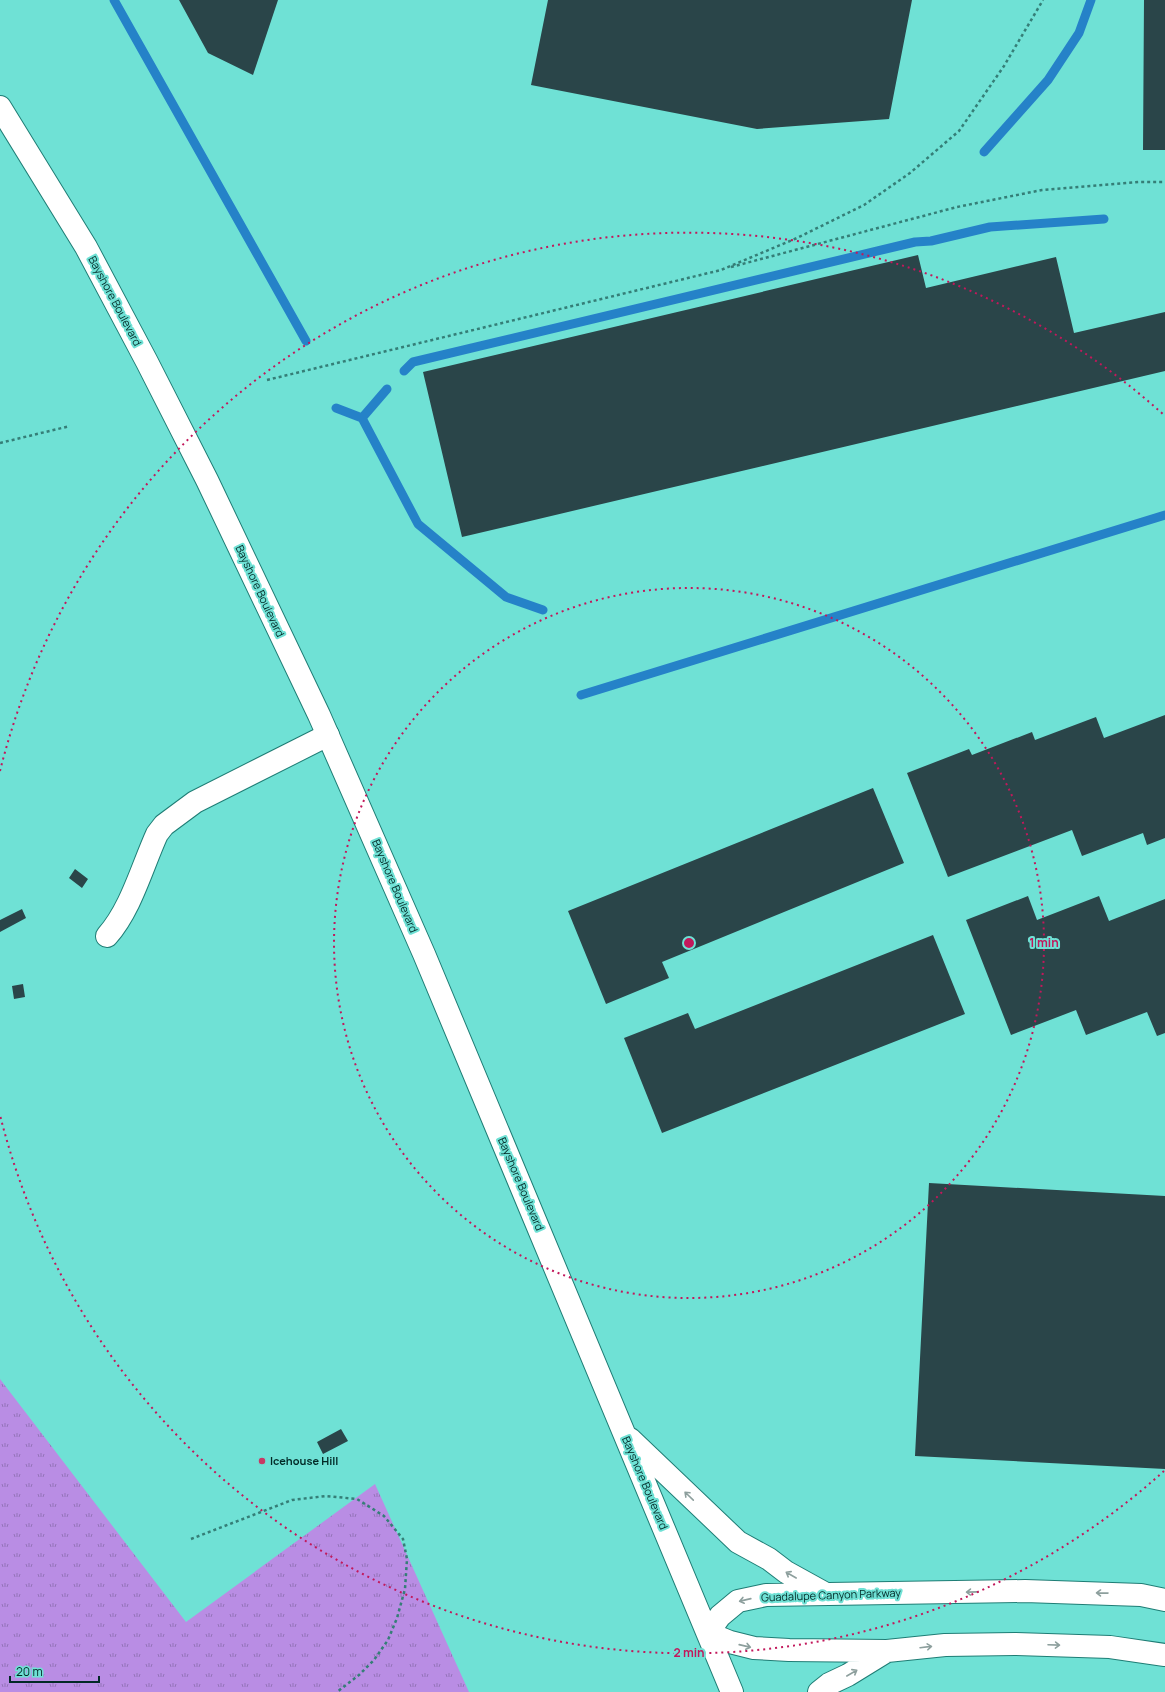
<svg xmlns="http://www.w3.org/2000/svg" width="1165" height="1692" viewBox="0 0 1165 1692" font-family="Manrope,sans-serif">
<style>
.grass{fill:url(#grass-tufts)}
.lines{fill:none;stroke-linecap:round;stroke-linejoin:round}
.stream{stroke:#2582c8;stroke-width:9}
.building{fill:#2a4549}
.minor-casing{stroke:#1f7d75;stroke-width:24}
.major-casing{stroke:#1f7d75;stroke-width:24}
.path{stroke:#357e77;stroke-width:2.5;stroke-dasharray:3 3;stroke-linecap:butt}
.minor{stroke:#fff;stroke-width:22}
.major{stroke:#fff;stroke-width:22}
.oneway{stroke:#8d9f9d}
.ring{fill:none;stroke:#c2185b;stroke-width:2;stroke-dasharray:2 4}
.poi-dot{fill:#c73a65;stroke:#6fe1d5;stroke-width:1.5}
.labels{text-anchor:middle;stroke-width:4;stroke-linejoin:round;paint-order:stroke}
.street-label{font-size:11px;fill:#022926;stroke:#6fe1d5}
.poi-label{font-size:11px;font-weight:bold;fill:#022926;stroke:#6fe1d5;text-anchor:start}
.centre{fill:#c2185b;stroke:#6fe1d5;stroke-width:2}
.ring-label{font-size:12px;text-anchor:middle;font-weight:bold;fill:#c2185b;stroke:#6fe1d5;stroke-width:4;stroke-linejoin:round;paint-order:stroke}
</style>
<defs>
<pattern id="grass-tufts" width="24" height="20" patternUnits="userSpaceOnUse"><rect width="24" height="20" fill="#b98de4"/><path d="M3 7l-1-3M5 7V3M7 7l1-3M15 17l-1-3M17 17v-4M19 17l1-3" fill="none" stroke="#9473b9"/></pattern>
</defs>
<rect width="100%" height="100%" fill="#6fe1d5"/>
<path class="grass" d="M 0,1379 L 186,1622 L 375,1484 L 469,1692 L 0,1692 Z"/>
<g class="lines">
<path class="stream" d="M 114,0 L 306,341
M 984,152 L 1048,80 L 1079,33 L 1091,0
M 404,371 L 413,362 L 915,242 L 931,241 L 990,227 L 1104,219
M 336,408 L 362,418 L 418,524 L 506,597 L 543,610
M 362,418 L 387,389
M 581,695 L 1165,515"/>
</g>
<path class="building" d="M 179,0 L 278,0 L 253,75 L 208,53 Z
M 548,0 L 912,0 L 889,119 L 757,129 L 531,85 Z
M 1144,0 L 1165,0 L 1165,150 L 1143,150 Z
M 918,255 L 926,288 L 1056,257 L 1074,333 L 1165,312 L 1165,371 L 462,537 L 423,372 Z
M 1165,715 L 1165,838 L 1147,845 L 1143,833 L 1082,856 L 1072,830 L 948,877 L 907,773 L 969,749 L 972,755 L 1032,732 L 1035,740 L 1096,717 L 1104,738 Z
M 873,788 L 904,863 L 662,962 L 669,978 L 606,1004 L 568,911 Z
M 75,869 L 88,879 L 82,888 L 69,878 Z
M 1028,896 L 1037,920 L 1099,896 L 1109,921 L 1165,899 L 1165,1033 L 1157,1036 L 1147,1012 L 1086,1035 L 1076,1010 L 1011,1035 L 966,920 Z
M 22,909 L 26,918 L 0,932 L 0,920 Z
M 933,935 L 965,1014 L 662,1133 L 624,1038 L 688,1013 L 695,1029 Z
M 23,984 L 25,997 L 14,999 L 12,986 Z
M 929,1183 L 1165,1196 L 1165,1469 L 915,1456 Z
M 341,1429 L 348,1441 L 323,1454 L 317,1442 Z"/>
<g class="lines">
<g class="minor-casing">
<path id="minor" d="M 107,936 C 131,909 142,867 157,834 L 164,825 L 195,802 L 328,735"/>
</g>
<g class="major-casing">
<path id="major" d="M 0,107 L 86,247 L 147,362 L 207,480 L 319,715 L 424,954 L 732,1692
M 630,1439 L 738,1542 L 769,1559 L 786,1572 L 824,1593
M 708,1633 L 720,1616 L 738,1601 L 766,1595 L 1025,1591 L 1141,1595 L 1165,1600
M 708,1633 L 730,1642 L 754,1648 L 789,1650 L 887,1651 L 945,1645 L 1015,1644 L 1110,1647 L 1165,1655
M 819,1692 L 829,1684 L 848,1675 L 887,1651"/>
</g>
<path class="path" d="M 731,267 L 957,207 L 1042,190 L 1139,182 L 1165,182
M 267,380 L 721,270 L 797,238 L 864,205 L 910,173 L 959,131 L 1004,66 L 1043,0
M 0,443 L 70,426
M 191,1539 L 292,1500 L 326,1496 L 357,1499 L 384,1516 L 403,1539 L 407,1559 L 405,1589 L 397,1618 L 388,1640 L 374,1660 L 359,1675 L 337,1692"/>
<use href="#minor" class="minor"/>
<use href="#major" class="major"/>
</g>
<defs><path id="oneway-shaft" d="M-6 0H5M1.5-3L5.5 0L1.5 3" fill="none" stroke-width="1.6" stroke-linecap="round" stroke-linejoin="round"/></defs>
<g class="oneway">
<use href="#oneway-shaft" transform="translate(689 1496) rotate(-136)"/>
<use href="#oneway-shaft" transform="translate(791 1575) rotate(-150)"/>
<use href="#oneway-shaft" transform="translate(972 1592) rotate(179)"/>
<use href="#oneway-shaft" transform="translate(1102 1593) rotate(-179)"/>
<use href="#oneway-shaft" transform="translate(745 1600) rotate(167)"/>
<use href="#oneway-shaft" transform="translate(1054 1645) rotate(2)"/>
<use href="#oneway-shaft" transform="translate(745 1646) rotate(13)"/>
<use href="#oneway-shaft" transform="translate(926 1647) rotate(-7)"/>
<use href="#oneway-shaft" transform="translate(852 1673) rotate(-30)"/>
</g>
<g class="ring">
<circle cx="689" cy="943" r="355"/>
<path d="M1164 1471A710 710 0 0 1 0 1115M0 771A710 710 0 0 1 1164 415"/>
</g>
<circle class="poi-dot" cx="262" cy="1461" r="4"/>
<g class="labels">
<g class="street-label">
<text transform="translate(115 301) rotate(62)" y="4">Bayshore Boulevard</text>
<text transform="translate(260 591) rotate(65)" y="4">Bayshore Boulevard</text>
<text transform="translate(395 886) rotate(67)" y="4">Bayshore Boulevard</text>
<text transform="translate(521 1184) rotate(67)" y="4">Bayshore Boulevard</text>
<text transform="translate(645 1483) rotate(67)" y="4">Bayshore Boulevard</text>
<text transform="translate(831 1595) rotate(-2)" y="4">Guadalupe Canyon Parkway</text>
</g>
<g class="poi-label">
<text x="270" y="1465">Icehouse Hill</text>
</g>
</g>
<circle cx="689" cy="943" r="6" class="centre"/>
<g class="ring-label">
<text x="1044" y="947">1 min</text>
<text x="689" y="1657">2 min</text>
</g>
<path d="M10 1676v6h89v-6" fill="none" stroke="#022926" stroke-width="2"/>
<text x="16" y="1676" font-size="12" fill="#022926" stroke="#6fe1d5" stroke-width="3" paint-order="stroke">20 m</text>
</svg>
